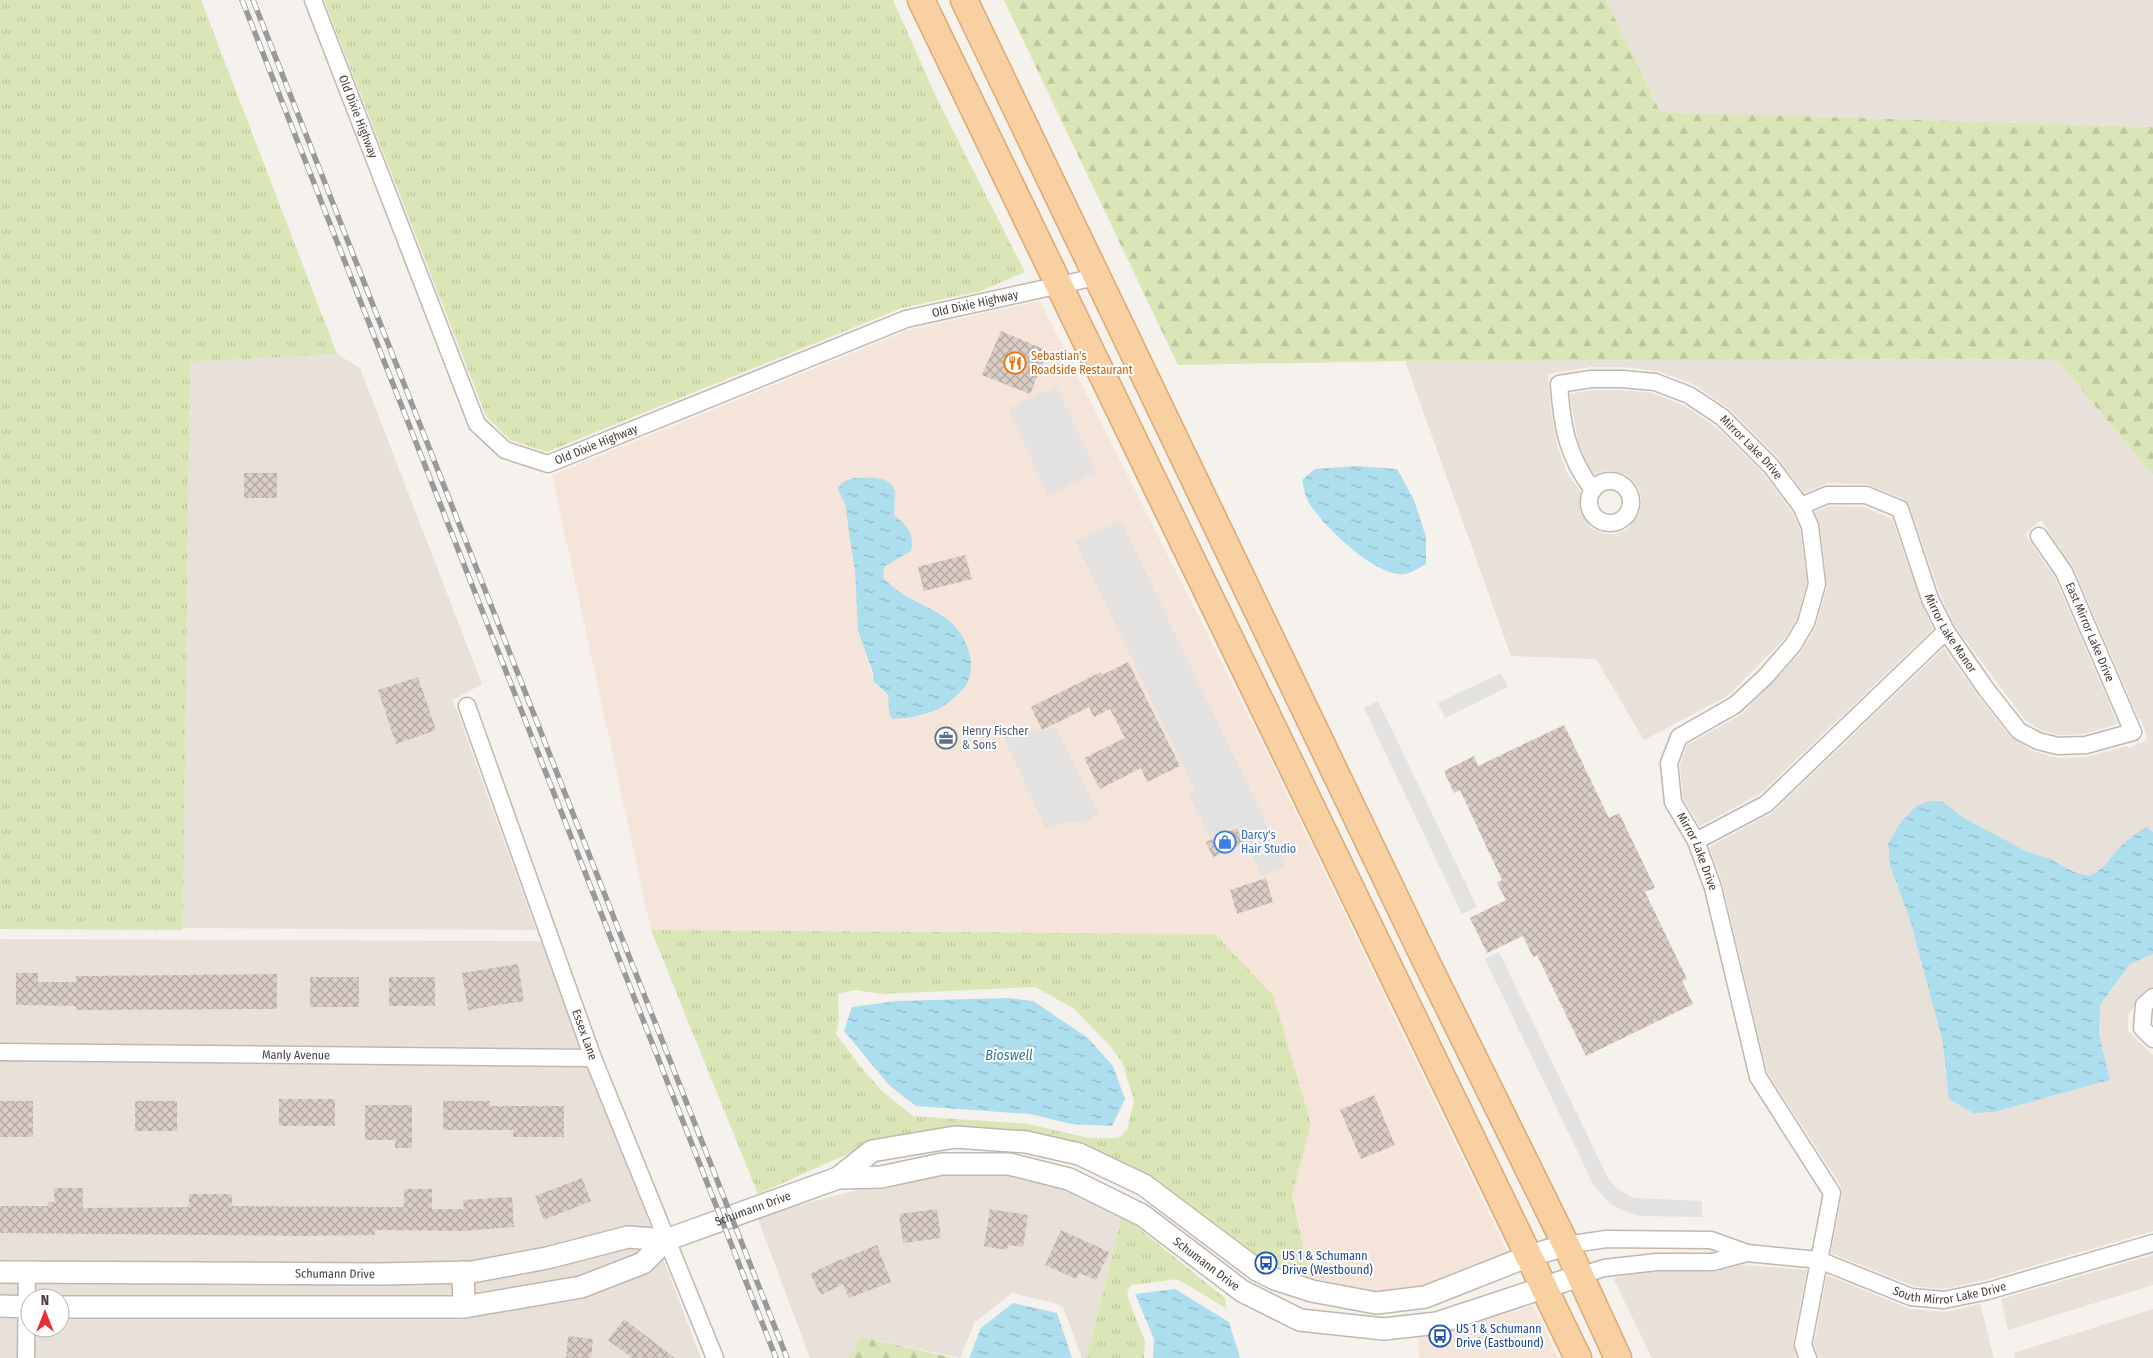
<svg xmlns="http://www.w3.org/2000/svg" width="2153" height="1358" viewBox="0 0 2153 1358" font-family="'Fira Sans Condensed',sans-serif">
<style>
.residential{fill:#e8e1da;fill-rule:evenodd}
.commercial{fill:#f5e4d9;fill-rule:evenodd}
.grass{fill:url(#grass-tufts);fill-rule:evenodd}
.forest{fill:url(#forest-firs)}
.parking{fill:#e4e2e0}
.water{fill:url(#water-ripples)}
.building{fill:url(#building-cross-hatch)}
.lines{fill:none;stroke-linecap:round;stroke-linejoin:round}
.minor-casing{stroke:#c0b7af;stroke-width:19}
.tertiary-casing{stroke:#c0b7af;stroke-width:24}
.primary-casing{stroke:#dda972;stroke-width:29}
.minor{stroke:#fff;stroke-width:16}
.tertiary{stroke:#fff;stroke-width:21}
.primary{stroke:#f8d0a2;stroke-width:26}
.rail-casing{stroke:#999;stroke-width:5.5}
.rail{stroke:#fff;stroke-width:4;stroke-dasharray:11;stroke-linecap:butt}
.labels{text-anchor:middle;stroke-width:4;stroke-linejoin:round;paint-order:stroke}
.street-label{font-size:12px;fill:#49403a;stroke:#fff}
.food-label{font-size:12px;fill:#c56008;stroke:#fff;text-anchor:start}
.service-label{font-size:12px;fill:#4e5e75;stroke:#fff;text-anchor:start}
.shop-label{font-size:12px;fill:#366cbe;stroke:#fff;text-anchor:start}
.transit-label{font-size:12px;fill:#164399;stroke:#fff;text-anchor:start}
.water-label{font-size:14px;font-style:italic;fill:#31798f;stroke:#fff}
</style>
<defs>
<pattern id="grass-tufts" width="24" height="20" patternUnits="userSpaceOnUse" patternTransform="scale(1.25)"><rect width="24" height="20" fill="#dae6b8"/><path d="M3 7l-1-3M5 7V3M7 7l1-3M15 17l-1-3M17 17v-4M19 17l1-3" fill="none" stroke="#bdc69f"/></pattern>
<pattern id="forest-firs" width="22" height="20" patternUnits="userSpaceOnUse" patternTransform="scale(1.25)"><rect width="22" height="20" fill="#dae6b8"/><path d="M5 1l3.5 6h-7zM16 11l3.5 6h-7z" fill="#bdc69f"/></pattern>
<pattern id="water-ripples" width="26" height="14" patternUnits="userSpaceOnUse" patternTransform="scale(1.25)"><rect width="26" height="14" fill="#addeed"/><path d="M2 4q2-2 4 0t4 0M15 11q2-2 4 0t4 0" fill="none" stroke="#8fb5c1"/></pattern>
<pattern id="building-cross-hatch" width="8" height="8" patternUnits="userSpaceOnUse" patternTransform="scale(1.25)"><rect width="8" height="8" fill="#d9cdc5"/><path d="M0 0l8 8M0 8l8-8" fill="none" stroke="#b2a8a1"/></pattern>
</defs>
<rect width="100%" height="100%" fill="#f5f1ec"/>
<path class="residential" d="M 1606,0 L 2153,0 L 2153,127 L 1660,112 Z
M 337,354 L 360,368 L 482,684 L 453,700 L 536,930 L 183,928 L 190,362 Z
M 2056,359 L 2153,475 L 2153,832 L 2146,828 L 2119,848 L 2105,867 L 2089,876 L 2074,872 L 2048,858 L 2028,852 L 1964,818 L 1943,802 L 1888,844 L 1890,866 L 1910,920 L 1942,1039 L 1945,1073 L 1994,1112 L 2110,1080 L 2099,1034 L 2100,1005 L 2130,964 L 2153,954 L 2153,988 L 2128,1014 L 2128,1031 L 2153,1055 L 2153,1231 L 1985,1280 L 1943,1289 L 1914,1286 L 1831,1253 L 1842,1195 L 1841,1186 L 1767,1072 L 1723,885 L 1709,847 L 1772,813 L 1944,648 L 1978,696 L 2012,738 L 2033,751 L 2058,758 L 2086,757 L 2127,746 L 2129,748 L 2145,741 L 2147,737 L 2141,719 L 2139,719 L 2073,567 L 2041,520 L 2025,534 L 2055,578 L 2118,724 L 2084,734 L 2059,735 L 2041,730 L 2026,721 L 1954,625 L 1940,594 L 1909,505 L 1903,499 L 1866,484 L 1827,483 L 1804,493 L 1778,458 L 1729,409 L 1695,385 L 1658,371 L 1623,367 L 1591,367 L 1548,374 L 1551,412 L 1558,448 L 1568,475 L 1581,492 L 1580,511 L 1591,528 L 1604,534 L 1615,534 L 1628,529 L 1640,512 L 1641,496 L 1638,486 L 1627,475 L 1609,470 L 1594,474 L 1586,464 L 1578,442 L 1570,394 L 1592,390 L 1621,390 L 1652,393 L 1685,406 L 1716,427 L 1764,474 L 1792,512 L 1800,529 L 1807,583 L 1797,618 L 1785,638 L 1729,695 L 1644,740 L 1596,659 L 1511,656 L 1405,361 Z
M 1829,506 L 1864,507 L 1892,519 L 1921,602 L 1933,629 L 1760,794 L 1700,826 L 1683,798 L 1680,765 L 1687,745 L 1742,714 L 1802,651 L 1816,626 L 1827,587 L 1820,524 L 1815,512 Z
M 0,939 L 541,941 L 701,1358 L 0,1358 ZM 30,1298 L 60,1298 L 60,1328 L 30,1328 Z
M 965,1171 L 1014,1174 L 1068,1187 L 1122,1215 L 1086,1358 L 1082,1358 L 1063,1307 L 1058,1304 L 1012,1293 L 975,1322 L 960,1358 L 861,1337 L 849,1358 L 810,1358 L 758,1219 L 787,1208 L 906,1178 Z
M 2153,1255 L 2153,1285 L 2008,1330 L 2001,1299 Z
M 1741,1265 L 1807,1270 L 1793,1342 L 1797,1358 L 1652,1358 L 1613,1278 L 1657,1269 L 1713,1272 Z
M 1827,1275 L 1910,1309 L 1946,1312 L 1980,1304 L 1994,1358 L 1819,1358 L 1814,1344 Z
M 2153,1309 L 2153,1358 L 2015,1358 L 2014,1353 Z"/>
<path class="commercial" d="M 1040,301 L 1271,761 L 1508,1253 L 1423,1286 L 1376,1291 L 1310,1278 L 1292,1196 L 1311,1123 L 1273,995 L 1215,934 L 651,930 L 552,475 L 909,330 ZM 853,478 L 895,492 L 894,515 L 909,528 L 903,557 L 884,567 L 883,577 L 894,589 L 943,614 L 967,645 L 955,699 L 933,712 L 921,717 L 889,714 L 888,695 L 879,689 L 874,682 L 858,631 L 855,572 L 848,525 L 845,504 L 839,489 L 843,482 Z
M 1533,1305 L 1558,1358 L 1419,1358 L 1418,1338 L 1459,1328 Z"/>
<path class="grass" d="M 0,0 L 201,0 L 337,354 L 190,362 L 183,930 L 0,929 Z
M 324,0 L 893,0 L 938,101 L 1025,272 L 981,291 L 902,308 L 547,452 L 510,440 L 486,416 Z
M 651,930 L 1215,934 L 1273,995 L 1311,1123 L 1292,1196 L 1310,1278 L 1261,1260 L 1130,1166 L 1062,1140 L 957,1128 L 883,1138 L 758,1194 ZM 1035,987 L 1073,1008 L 1110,1046 L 1122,1062 L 1134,1101 L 1127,1130 L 1118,1138 L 1089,1138 L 1028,1124 L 913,1116 L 883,1092 L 862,1069 L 836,1034 L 839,1018 L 838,994 L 855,990 L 882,994 Z
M 1122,1215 L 1225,1298 L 1226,1308 L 1177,1279 L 1132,1285 L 1128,1289 L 1127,1296 L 1145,1341 L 1144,1358 L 1086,1358 Z"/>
<path class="forest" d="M 1004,0 L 1606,0 L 1660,112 L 2153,127 L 2153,475 L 2056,359 L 1405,361 L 1178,365 Z
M 861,1337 L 954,1358 L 849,1358 Z"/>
<path class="parking" d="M 1056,386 L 1097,472 L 1048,495 L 1008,409 Z
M 1121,521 L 1286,865 L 1262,876 L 1238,825 L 1210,838 L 1189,795 L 1195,791 L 1076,542 Z
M 1501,673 L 1508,687 L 1445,718 L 1438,703 Z
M 1378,701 L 1477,907 L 1462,914 L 1364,708 Z
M 1016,725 L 1041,733 L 1055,726 L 1099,814 L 1083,822 L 1062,823 L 1047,830 L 1001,732 Z
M 1499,952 L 1609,1180 L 1616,1188 L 1633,1198 L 1702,1201 L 1702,1217 L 1641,1216 L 1629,1213 L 1610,1204 L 1594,1186 L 1485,959 Z"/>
<path class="water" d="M 1357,466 L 1397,469 L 1414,500 L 1426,537 L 1426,564 C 1420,567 1412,573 1405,574 C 1377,579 1319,523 1307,499 C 1304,494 1304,486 1302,480 L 1315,469 Z
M 853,478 C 867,478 894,474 895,494 C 895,501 894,508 894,515 C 907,526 915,533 911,551 L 884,567 L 883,577 C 910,610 958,604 970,656 C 972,668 971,679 964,688 C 943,712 923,717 893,719 L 889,714 L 888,695 L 874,682 L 873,673 L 858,631 L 855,572 L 848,525 L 845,504 L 838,489 L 843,482 Z
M 1929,801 L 1943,802 L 1964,818 L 2028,852 L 2048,858 L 2074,872 L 2089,876 C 2110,865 2106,861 2120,847 C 2128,839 2137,833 2146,827 L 2153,832 L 2153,954 L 2130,964 L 2100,1005 L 2099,1034 L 2110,1080 L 1994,1112 L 1973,1113 L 1949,1099 L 1942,1039 L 1910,920 L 1890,866 L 1888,844 L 1899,825 L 1916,806 Z
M 1008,998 L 1033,1001 L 1088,1038 L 1113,1066 L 1125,1099 L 1112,1126 L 1071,1124 L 1030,1114 L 916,1106 L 889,1085 L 844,1031 L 852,1007 L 897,1001 Z
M 1175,1289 L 1229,1322 L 1240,1358 L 1153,1358 L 1154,1339 L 1135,1294 Z
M 1013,1303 L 1057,1313 L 1072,1358 L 969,1358 L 981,1328 Z"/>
<path class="building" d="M 1001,331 L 1048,351 L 1030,394 L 982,375 Z
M 244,473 L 277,473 L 277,498 L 244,498 Z
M 965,555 L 972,579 L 924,591 L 918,567 Z
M 1128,662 L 1180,766 L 1147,782 L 1141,768 L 1100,789 L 1084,758 L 1125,738 L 1110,709 L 1094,717 L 1089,707 L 1042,730 L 1031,707 L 1101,672 L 1102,675 Z
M 418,677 L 436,730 L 396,744 L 378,690 Z
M 1564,725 L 1609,818 L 1619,813 L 1655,888 L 1645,892 L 1687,979 L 1682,981 L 1693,1004 L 1586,1056 L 1537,955 L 1533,957 L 1523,936 L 1487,953 L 1470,918 L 1506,900 L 1497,883 L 1502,880 L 1460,790 L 1454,793 L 1444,771 L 1474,756 L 1478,766 Z
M 1237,828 L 1244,843 L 1213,857 L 1206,842 Z
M 1266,878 L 1273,902 L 1237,914 L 1230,890 Z
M 518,964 L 524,1001 L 468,1010 L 462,973 Z
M 16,973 L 38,973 L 38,982 L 76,982 L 76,976 L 277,974 L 277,1009 L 76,1010 L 76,1006 L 16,1005 Z
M 310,977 L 359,977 L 359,1007 L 310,1007 Z
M 389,977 L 435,977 L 435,1006 L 389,1006 Z
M 1374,1095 L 1395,1145 L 1361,1159 L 1340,1110 Z
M 279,1099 L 335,1099 L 335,1126 L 279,1126 Z
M 0,1101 L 33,1101 L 33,1137 L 0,1137 Z
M 135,1101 L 177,1101 L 177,1131 L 135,1131 Z
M 443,1101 L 490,1101 L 490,1106 L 564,1106 L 564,1137 L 513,1137 L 513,1130 L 509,1130 L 508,1127 L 508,1130 L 443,1130 Z
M 365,1105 L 412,1105 L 412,1148 L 395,1148 L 395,1140 L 365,1140 Z
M 582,1178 L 591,1201 L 544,1220 L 535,1196 Z
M 54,1188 L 83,1188 L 83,1208 L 189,1207 L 189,1194 L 232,1194 L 232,1206 L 404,1207 L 404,1189 L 432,1189 L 432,1209 L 464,1209 L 463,1200 L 512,1197 L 514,1227 L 465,1231 L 375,1230 L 375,1235 L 299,1236 L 0,1233 L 0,1206 L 48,1206 L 48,1202 L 54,1202 Z
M 937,1209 L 941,1238 L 903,1243 L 899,1214 Z
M 990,1209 L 1028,1215 L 1023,1247 L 1008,1245 L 1007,1250 L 984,1246 Z
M 1061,1230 L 1109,1252 L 1096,1280 L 1079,1273 L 1076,1279 L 1045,1265 Z
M 877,1245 L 891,1282 L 849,1298 L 843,1284 L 821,1295 L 810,1274 L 835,1262 Z
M 624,1319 L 675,1358 L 632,1358 L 608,1340 Z
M 568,1336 L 593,1339 L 591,1358 L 566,1358 Z"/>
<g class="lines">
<g class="minor-casing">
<g id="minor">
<path id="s1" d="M 313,0 L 477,424 L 505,450 L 548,464 L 906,319 L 1096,277"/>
<circle cx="1610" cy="502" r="21"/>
<path id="s2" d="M 1593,490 C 1567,456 1562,426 1559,384 L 1591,379 L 1622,379 L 1655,382 L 1689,395 L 1722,417 L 1771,466 L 1801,506 L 1810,526 L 1817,584 L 1806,623 L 1793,645 L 1765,677 L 1735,705 L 1679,737 L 1669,763 L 1673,802 L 1696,841 L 1713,888 L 1758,1077 L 1832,1193 L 1803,1345 L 1808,1358"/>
<path id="s3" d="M 1801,506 L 1827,495 L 1866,495 L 1900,509 L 1930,599 L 1946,631 L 1986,689 L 2019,731 L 2038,741 L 2058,746 L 2086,745 L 2133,732 L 2064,572 L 2039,536"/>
<path id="s4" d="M 467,706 L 593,1058 L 715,1358"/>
<path d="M 1696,841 L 1766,804 L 1946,631"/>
<path d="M 2153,997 L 2144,1005 L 2142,1028 L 2153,1039"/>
<path id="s5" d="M 0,1052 L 593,1058"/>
<path id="s6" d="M 1566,1245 L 1606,1239 L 1711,1240 L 1747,1253 L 1819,1260 L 1911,1297 L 1944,1300 L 1988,1291 L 2153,1243"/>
<path d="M 1579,1276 L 1604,1268 L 1657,1262 L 1713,1262 L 1747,1253"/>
<path d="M 26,1358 L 27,1272"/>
</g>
</g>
<g class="tertiary-casing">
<g id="tertiary">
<path d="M 838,1178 L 872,1151 L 955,1137 L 1026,1142 L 1079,1154 L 1144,1185 L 1257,1270 L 1275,1279 L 1312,1291 L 1376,1303 L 1425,1297 L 1529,1256 L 1566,1245"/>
<path id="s7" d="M 0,1272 L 380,1274 L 472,1272 L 547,1258 L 628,1237 L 666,1240"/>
<path d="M 463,1272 L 464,1307"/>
<path d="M 0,1306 L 30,1307"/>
<path id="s8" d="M 60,1307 L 464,1307 L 581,1287 L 643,1263 L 666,1240 L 838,1178 L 881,1177 L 942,1164 L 1009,1164 L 1069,1179 L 1142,1215 L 1242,1291 L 1300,1320 L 1384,1329 L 1437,1323 L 1579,1276"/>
</g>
</g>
<g class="primary-casing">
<path id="primary" d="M 921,0 L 1578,1358
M 964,0 L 1421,951 L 1566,1245 L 1618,1358"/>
</g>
<use href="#minor" class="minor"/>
<use href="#tertiary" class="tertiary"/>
<use href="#primary" class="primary"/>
<g class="rail-casing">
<path id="rail" d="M 242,0 L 776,1358
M 253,0 L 787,1358"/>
</g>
<use href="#rail" class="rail"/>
</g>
<defs>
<g id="restaurant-ring" transform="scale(1.125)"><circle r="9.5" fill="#fff" stroke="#e8710a" stroke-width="1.5"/><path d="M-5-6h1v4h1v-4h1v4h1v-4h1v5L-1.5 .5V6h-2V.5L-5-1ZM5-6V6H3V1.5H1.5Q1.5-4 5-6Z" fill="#e8710a"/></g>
<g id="office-ring" transform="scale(1.125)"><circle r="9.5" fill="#fff" stroke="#5c6f8a" stroke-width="1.5"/><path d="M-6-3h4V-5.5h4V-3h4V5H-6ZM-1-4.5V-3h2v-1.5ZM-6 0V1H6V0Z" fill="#5c6f8a"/></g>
<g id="shop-ring" transform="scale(1.125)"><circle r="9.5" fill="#fff" stroke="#3f7fe0" stroke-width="1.5"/><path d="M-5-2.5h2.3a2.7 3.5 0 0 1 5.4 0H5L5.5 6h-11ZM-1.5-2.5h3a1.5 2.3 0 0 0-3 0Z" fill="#3f7fe0"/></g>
<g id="bus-ring" transform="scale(1.125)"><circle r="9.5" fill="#fff" stroke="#1a4fb4" stroke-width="1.5"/><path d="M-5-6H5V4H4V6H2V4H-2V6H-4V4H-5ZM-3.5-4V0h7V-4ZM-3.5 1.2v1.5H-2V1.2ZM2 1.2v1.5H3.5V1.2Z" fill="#1a4fb4"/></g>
</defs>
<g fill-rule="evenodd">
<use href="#restaurant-ring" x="1015" y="363"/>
<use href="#office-ring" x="946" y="738"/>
<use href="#shop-ring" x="1225" y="842"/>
<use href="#bus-ring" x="1266" y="1263"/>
<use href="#bus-ring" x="1440" y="1336"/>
</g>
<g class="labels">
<g class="street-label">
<text dy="4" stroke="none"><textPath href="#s1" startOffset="125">Old Dixie Highway</textPath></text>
<text dy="4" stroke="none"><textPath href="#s1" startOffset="995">Old Dixie Highway</textPath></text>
<text dy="4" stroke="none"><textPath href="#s1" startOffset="590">Old Dixie Highway</textPath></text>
<text dy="4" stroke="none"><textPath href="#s2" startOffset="328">Mirror Lake Drive</textPath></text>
<text dy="4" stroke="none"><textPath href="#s3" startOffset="239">Mirror Lake Manor</textPath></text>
<text transform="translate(2090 632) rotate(67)" y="4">East Mirror Lake Drive</text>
<text dy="4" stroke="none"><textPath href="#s2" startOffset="822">Mirror Lake Drive</textPath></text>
<text dy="4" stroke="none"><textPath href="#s4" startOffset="349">Essex Lane</textPath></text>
<text dy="4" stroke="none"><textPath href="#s5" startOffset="296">Manly Avenue</textPath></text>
<text dy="4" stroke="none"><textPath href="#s8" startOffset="714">Schumann Drive</textPath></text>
<text dy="4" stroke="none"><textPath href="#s8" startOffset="1201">Schumann Drive</textPath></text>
<text dy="4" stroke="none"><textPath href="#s7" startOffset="335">Schumann Drive</textPath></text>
<text dy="4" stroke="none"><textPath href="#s6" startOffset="394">South Mirror Lake Drive</textPath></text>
</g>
<g class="food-label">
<text x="1031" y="360">Sebastian's<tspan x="1031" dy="14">Roadside Restaurant</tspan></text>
</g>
<g class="service-label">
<text x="962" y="735">Henry Fischer<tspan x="962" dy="14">&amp; Sons</tspan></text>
</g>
<g class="shop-label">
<text x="1241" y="839">Darcy's<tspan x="1241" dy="14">Hair Studio</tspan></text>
</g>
<g class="transit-label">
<text x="1282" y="1260">US 1 &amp; Schumann<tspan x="1282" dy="14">Drive (Westbound)</tspan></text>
<text x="1456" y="1333">US 1 &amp; Schumann<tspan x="1456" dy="14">Drive (Eastbound)</tspan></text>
</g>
<g class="water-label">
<text x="1009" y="1060">Bioswell</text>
</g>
</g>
<g transform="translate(45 1313)"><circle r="24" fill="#ffffff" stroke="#b6b3b0"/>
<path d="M0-4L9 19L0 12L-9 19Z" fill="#ec2c32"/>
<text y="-8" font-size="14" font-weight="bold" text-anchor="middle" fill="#49403a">N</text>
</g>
</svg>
